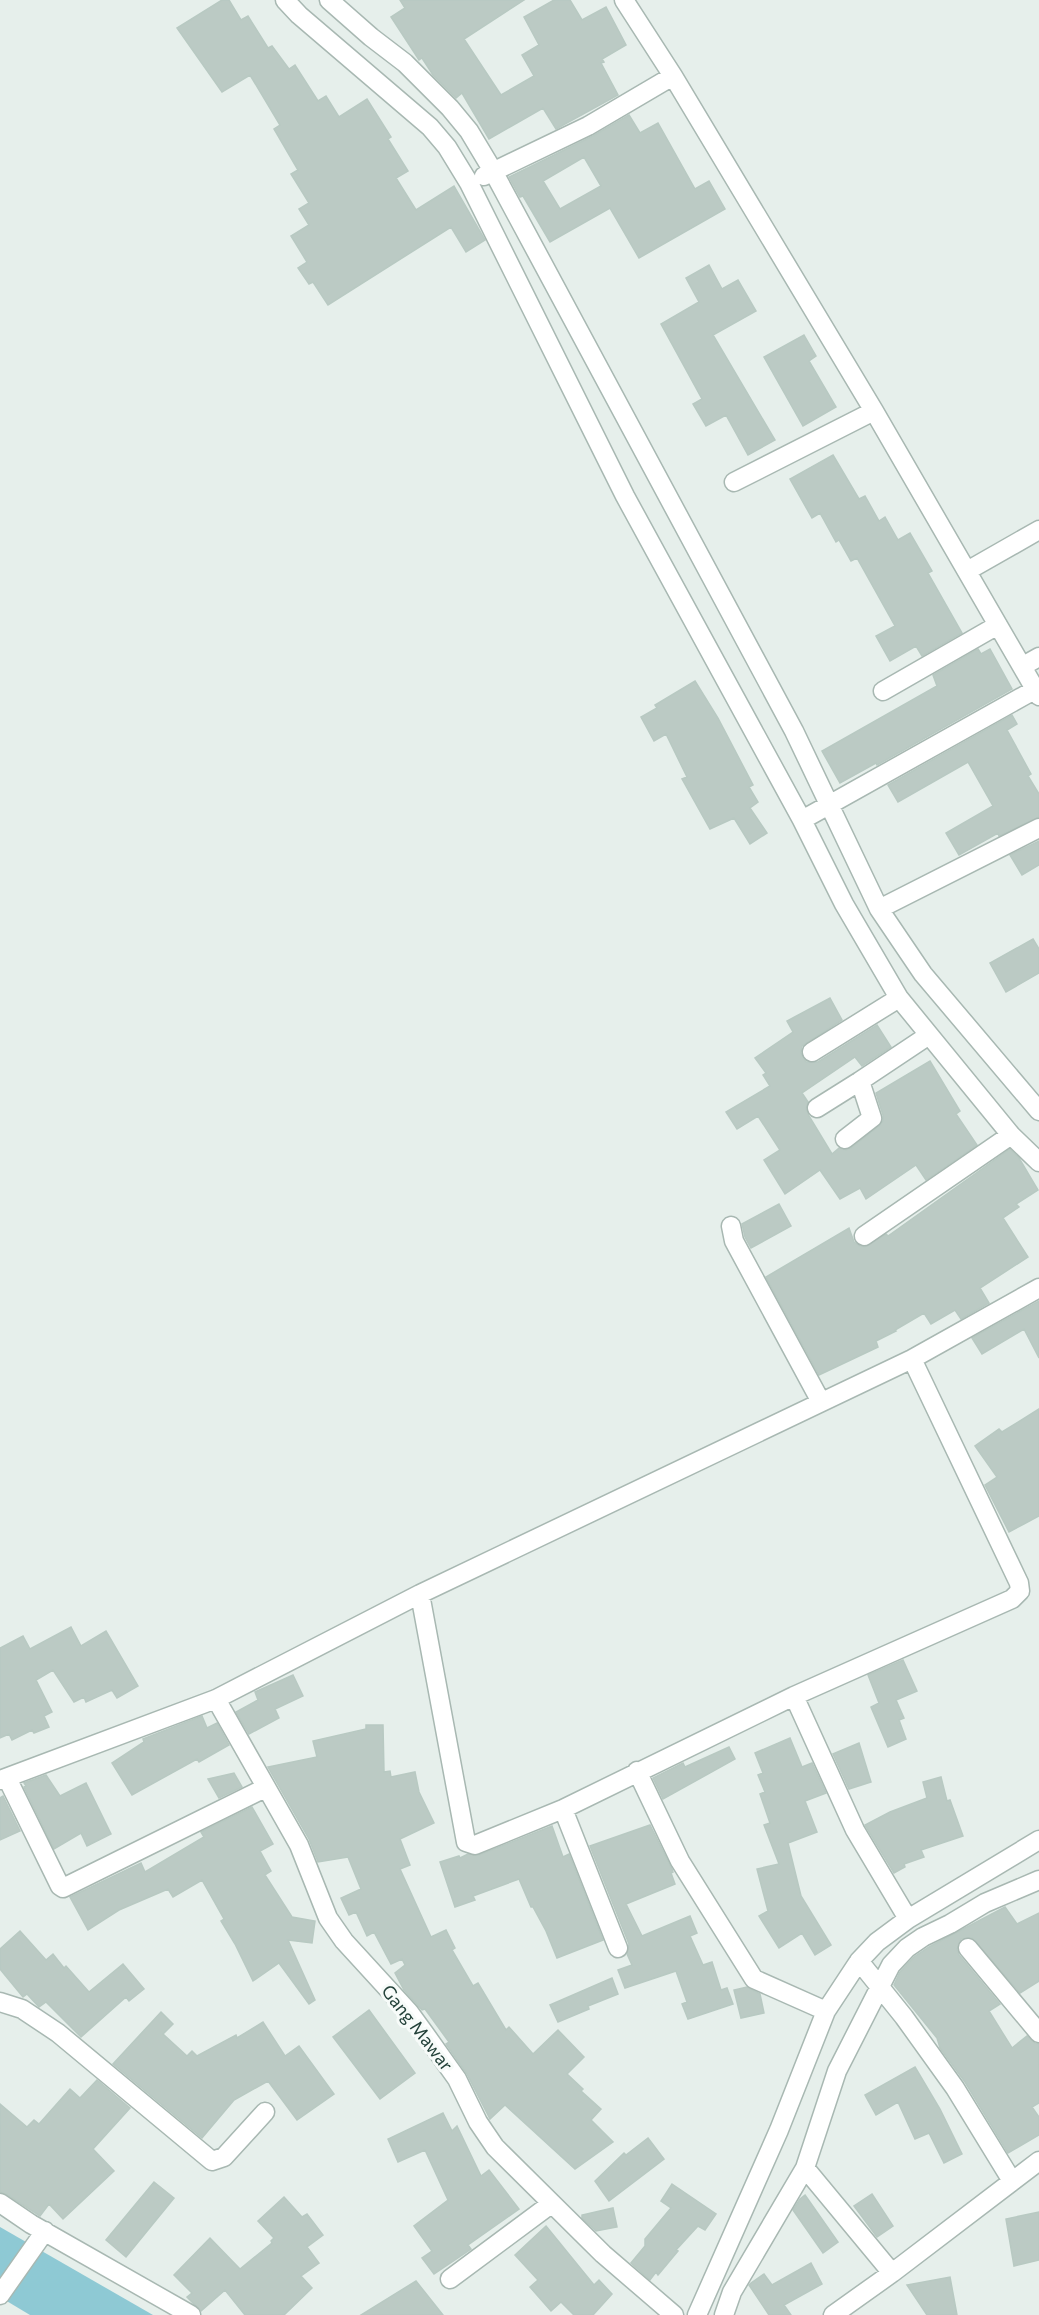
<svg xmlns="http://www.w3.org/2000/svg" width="1039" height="2315" viewBox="0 0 1039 2315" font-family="Commissioner,sans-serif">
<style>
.water{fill:#8ec9d4}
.building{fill:#bbcac4;stroke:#b8c9c2;stroke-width:1.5;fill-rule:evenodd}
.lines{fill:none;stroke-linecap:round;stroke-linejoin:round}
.minor-casing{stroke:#a8b8b2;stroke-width:21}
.minor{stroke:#fff;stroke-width:18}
.labels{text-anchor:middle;stroke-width:6;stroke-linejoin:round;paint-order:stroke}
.street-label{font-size:18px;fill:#24423a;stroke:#f7fbf9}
</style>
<rect width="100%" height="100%" fill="#e6efeb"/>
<path class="water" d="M 0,2227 L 153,2315 L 30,2315 L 0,2297 Z"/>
<path class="building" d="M 222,0 L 229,0 L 241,20 L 248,16 L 268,48 L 272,46 L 289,69 L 295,65 L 318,101 L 326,96 L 339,117 L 367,99 L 391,137 L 388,139 L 408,171 L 396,178 L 416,210 L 454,186 L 485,240 L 466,252 L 451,227 L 328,305 L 313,282 L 309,284 L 298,268 L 307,262 L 291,236 L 309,225 L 299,209 L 309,203 L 291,174 L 298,170 L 274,129 L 280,125 L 250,75 L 222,92 L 177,28 Z
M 400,0 L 524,0 L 464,39 L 501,95 L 534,76 L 522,55 L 539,45 L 524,17 L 554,0 L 570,0 L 582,20 L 606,7 L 626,45 L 602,59 L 604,62 L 601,63 L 618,95 L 556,129 L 543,108 L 489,139 L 462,93 L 456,98 L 433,75 L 422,58 L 419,60 L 391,17 L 405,8 Z
M 629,115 L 640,133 L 658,123 L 695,189 L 709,181 L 725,209 L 639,258 L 610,208 L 550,242 L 523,196 L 520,197 L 509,177 L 593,136 ZM 584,157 L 601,186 L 560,209 L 543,181 Z
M 709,265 L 722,289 L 738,280 L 756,311 L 713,335 L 775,440 L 748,455 L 726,415 L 706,426 L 693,404 L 702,399 L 661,324 L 699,302 L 686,278 Z
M 804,335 L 816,356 L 809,361 L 836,407 L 803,426 L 764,357 Z
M 833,455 L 859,499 L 865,496 L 879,521 L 885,517 L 898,540 L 910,533 L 932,571 L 928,573 L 962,633 L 922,656 L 916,646 L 890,661 L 876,636 L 895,626 L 857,558 L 851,561 L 839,540 L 836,542 L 820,513 L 812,518 L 790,479 Z
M 978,649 L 981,654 L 990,649 L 1012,689 L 877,765 L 876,763 L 840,783 L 822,751 L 937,686 L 933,675 Z
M 695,681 L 718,718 L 753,785 L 749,787 L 758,802 L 750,808 L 767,833 L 750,844 L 734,818 L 710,829 L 682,779 L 687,777 L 666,734 L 654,741 L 641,717 L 657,708 L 655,705 Z
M 1012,715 L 1017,724 L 1007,730 L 1031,774 L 1028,776 L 1039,794 L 1039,817 L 999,836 L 998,833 L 959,855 L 946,833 L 993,806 L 968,762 L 898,802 L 888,785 Z
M 1039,841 L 1039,865 L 1022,875 L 1010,855 Z
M 1033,939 L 1039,949 L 1039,973 L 1006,992 L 990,963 Z
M 830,998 L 842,1020 L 802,1046 L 801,1053 L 806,1062 L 818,1062 L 877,1025 L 891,1047 L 862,1066 L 855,1057 L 802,1093 L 808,1102 L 806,1109 L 809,1116 L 832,1154 L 839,1148 L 846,1150 L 851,1148 L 879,1126 L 883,1121 L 883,1115 L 876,1093 L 930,1061 L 960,1111 L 956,1114 L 977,1145 L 926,1180 L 916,1165 L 866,1199 L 860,1188 L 840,1199 L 820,1170 L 785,1194 L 764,1160 L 780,1150 L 758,1116 L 737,1129 L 726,1112 L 770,1086 L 763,1075 L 766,1073 L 755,1058 L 793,1032 L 787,1021 Z
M 1010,1149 L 1019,1158 L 1038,1190 L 1016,1204 L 1019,1207 L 1003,1218 L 1028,1257 L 980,1288 L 989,1303 L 961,1319 L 955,1310 L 931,1324 L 924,1313 L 895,1330 L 896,1331 L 876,1341 L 878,1347 L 819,1375 L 766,1277 L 849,1228 L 854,1242 L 860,1246 L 865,1247 L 886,1234 L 888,1236 Z
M 779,1204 L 791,1226 L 751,1248 L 745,1237 L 742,1224 Z
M 1039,1301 L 1039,1358 L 1024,1329 L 982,1354 L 972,1338 Z
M 1039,1409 L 1039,1516 L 1009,1532 L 985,1485 L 997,1477 L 975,1446 L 999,1429 L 1002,1432 Z
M 71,1627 L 81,1646 L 106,1631 L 138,1686 L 117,1698 L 112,1690 L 86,1702 L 84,1697 L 74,1702 L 53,1670 L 36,1680 L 52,1712 L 44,1716 L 49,1727 L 34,1733 L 32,1730 L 12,1740 L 9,1734 L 0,1738 L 0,1648 L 23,1636 L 30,1649 Z
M 903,1660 L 917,1691 L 896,1700 L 904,1718 L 899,1720 L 906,1739 L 888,1747 L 871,1707 L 879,1703 L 868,1675 Z
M 293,1675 L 303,1696 L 275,1709 L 279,1718 L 249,1734 L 236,1712 L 258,1700 L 255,1692 Z
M 202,1716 L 207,1728 L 217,1723 L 229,1745 L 199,1762 L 197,1759 L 132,1795 L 112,1763 L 144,1742 L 143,1739 Z
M 366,1725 L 383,1725 L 384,1772 L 390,1771 L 391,1777 L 415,1772 L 419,1792 L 434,1823 L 400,1839 L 410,1865 L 400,1869 L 431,1937 L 446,1930 L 455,1948 L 452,1950 L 473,1986 L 478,1983 L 506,2030 L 509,2027 L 533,2054 L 558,2030 L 584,2057 L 567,2074 L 583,2089 L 581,2091 L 601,2109 L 591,2120 L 613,2142 L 575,2169 L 505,2105 L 490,2119 L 467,2074 L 446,2044 L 449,2042 L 425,2009 L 422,2010 L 404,1990 L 395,1973 L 405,1965 L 402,1959 L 391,1964 L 374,1932 L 367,1936 L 356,1912 L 349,1915 L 341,1898 L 361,1889 L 348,1857 L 318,1862 L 309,1839 L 268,1767 L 317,1757 L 313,1741 L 366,1729 Z
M 790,1738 L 802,1767 L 812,1763 L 826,1793 L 805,1801 L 817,1832 L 788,1843 L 801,1896 L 831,1945 L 815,1955 L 802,1933 L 779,1948 L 759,1916 L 768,1911 L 757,1869 L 779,1864 L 764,1825 L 770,1823 L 760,1794 L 765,1792 L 758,1775 L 763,1773 L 755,1753 Z
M 859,1743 L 871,1782 L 849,1789 L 833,1754 Z
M 729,1747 L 735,1759 L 663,1799 L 653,1778 L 683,1763 L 685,1767 Z
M 234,1773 L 242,1787 L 219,1798 L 208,1779 Z
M 46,1775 L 60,1796 L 86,1783 L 111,1834 L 87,1846 L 81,1833 L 54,1849 L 24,1787 L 26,1786 L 24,1783 Z
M 941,1777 L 947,1801 L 950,1800 L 963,1836 L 921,1850 L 924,1857 L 904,1864 L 905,1867 L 894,1873 L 865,1825 L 890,1812 L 927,1798 L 923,1782 Z
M 3,1796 L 20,1831 L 0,1840 L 0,1798 Z
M 252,1807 L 273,1844 L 260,1851 L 271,1871 L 265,1875 L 292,1917 L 315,1921 L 312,1943 L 288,1940 L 315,2000 L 309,2004 L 279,1963 L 253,1981 L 235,1944 L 221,1921 L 224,1919 L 202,1880 L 173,1897 L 168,1889 L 119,1910 L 88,1930 L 70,1897 L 141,1863 L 145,1872 L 204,1837 L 201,1832 Z
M 650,1825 L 672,1869 L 673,1872 L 671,1873 L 675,1884 L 626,1904 L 642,1936 L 690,1916 L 697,1933 L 690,1936 L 703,1965 L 712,1962 L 721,1990 L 727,1988 L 733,2004 L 688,2019 L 682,2004 L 687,2002 L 676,1971 L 625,1988 L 618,1970 L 632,1965 L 627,1954 L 629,1944 L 590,1846 Z
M 552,1826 L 563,1857 L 569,1854 L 603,1940 L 557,1958 L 546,1931 L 533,1907 L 531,1907 L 519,1879 L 473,1896 L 475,1900 L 455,1907 L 440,1862 L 459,1856 L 460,1858 L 468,1854 L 479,1855 Z
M 1005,1907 L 1017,1924 L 1039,1913 L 1039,1981 L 1020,1993 L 972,1938 L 961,1939 L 957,1949 L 959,1955 L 1000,2004 L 989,2011 L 1012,2048 L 1027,2036 L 1035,2043 L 1039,2044 L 1039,2103 L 1032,2107 L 1039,2117 L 1039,2135 L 1008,2153 L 965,2082 L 940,2048 L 937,2038 L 894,1985 L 900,1972 L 914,1957 L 929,1947 Z
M 20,1931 L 46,1960 L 53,1954 L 64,1968 L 66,1966 L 89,1992 L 123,1964 L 144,1989 L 129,2001 L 126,1997 L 81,2037 L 46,2002 L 39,2007 L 27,1994 L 23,1997 L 0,1969 L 0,1949 Z
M 612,1978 L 618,1994 L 588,2006 L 589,2009 L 558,2022 L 550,2005 Z
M 747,1987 L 760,1994 L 764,2013 L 741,2018 L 734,1990 Z
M 369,2010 L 415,2073 L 380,2099 L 333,2037 Z
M 161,2012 L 173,2024 L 163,2034 L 187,2056 L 192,2051 L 197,2056 L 236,2035 L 237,2038 L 263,2022 L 285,2056 L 299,2046 L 334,2094 L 297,2120 L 268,2081 L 234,2100 L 202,2138 L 113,2064 Z
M 915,2067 L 940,2109 L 962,2154 L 944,2163 L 929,2133 L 915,2139 L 898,2102 L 876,2115 L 865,2095 Z
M 97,2080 L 130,2108 L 93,2149 L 114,2171 L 63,2219 L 49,2204 L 40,2216 L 6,2194 L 0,2192 L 0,2104 L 27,2127 L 34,2120 L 39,2124 L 70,2089 L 80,2098 Z
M 443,2113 L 452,2131 L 457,2126 L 481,2176 L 489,2170 L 519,2209 L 468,2245 L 471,2249 L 434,2274 L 422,2258 L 432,2251 L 414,2226 L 448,2200 L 425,2150 L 398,2162 L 388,2139 Z
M 648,2138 L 664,2159 L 609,2201 L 595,2181 L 624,2153 L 626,2155 Z
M 154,2182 L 174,2198 L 126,2257 L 106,2240 Z
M 672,2184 L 716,2214 L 705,2230 L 698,2226 L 676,2250 L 678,2251 L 658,2275 L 656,2272 L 650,2280 L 631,2263 L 645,2246 L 645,2239 L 671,2208 L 661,2201 Z
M 872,2194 L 893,2226 L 877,2237 L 854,2206 Z
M 805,2195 L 838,2242 L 823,2253 L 793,2210 L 800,2199 Z
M 284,2197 L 302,2217 L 307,2214 L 323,2235 L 307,2247 L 319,2263 L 301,2276 L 312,2288 L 284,2315 L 245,2315 L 225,2290 L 201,2311 L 187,2297 L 192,2293 L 174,2275 L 210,2238 L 240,2269 L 272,2243 L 271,2241 L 274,2238 L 258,2221 Z
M 613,2208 L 617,2227 L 596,2231 L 582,2218 L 582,2215 Z
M 1039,2212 L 1039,2260 L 1014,2266 L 1006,2219 Z
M 546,2226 L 594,2285 L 599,2280 L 612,2294 L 593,2315 L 574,2315 L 561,2302 L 551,2311 L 530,2287 L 538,2280 L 515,2255 Z
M 811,2263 L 822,2284 L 784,2305 L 791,2315 L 769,2315 L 749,2285 L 751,2283 L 764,2274 L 772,2285 Z
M 950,2277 L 957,2315 L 927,2315 L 907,2285 Z
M 416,2281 L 443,2315 L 361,2315 Z"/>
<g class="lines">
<g class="minor-casing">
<path id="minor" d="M 285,0 L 299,15 L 430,127 L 447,147 L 469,183 L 625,496 L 802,820 L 844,904 L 899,998 L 1011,1135 L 1039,1162
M 329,0 L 371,37 L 405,63 L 450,108 L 469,131 L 493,171 L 794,731 L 879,909 L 923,974 L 1039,1111
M 624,0 L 673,76 L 874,411 L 1039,696
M 484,176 L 588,126 L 673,76
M 734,482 L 874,411
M 967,571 L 1039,530
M 1023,666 L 1039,657
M 883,691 L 998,625
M 802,820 L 1036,689
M 879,909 L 1039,828
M 812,1052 L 899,998
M 817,1108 L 860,1081
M 845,1139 L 872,1118 L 860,1081 L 929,1035
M 731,1226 L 734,1241 L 821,1402
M 864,1236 L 1011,1135
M 420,1594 L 466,1842 L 475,1845 L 563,1809 L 794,1696 L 1012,1599 L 1020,1591 L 1019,1583 L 912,1359
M 794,1696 L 855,1830 L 908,1919
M 216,1699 L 299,1845 L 328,1918 L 344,1941 L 409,2012 L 425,2034 L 457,2079 L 478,2122 L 495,2147 L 603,2254 L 674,2315
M 637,1771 L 680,1861 L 754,1979 L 826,2011
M 7,1778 L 60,1886 L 63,1888 L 265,1788
M 0,1780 L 216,1699 L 420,1594 L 912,1359 L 1039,1288
M 563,1809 L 618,1948
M 968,1948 L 1039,2033
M 859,1961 L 904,2017 L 955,2088 L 1012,2181
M 0,2002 L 22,2009 L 58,2033 L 212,2161 L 224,2157 L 265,2112
M 805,2168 L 892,2273
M 0,2203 L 31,2224 L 191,2315
M 450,2279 L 551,2204
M 0,2295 L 45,2231
M 697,2315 L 779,2130 L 826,2011 L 859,1961 L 877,1942 L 908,1919 L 1039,1840
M 724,2315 L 732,2292 L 805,2168 L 837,2071 L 891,1965 L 907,1948 L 923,1937 L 950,1924 L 985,1903 L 1039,1880
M 833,2315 L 892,2273 L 1039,2161"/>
</g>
<use href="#minor" class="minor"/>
</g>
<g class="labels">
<g class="street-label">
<text transform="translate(417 2028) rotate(52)" y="6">Gang Mawar</text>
</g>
</g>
</svg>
